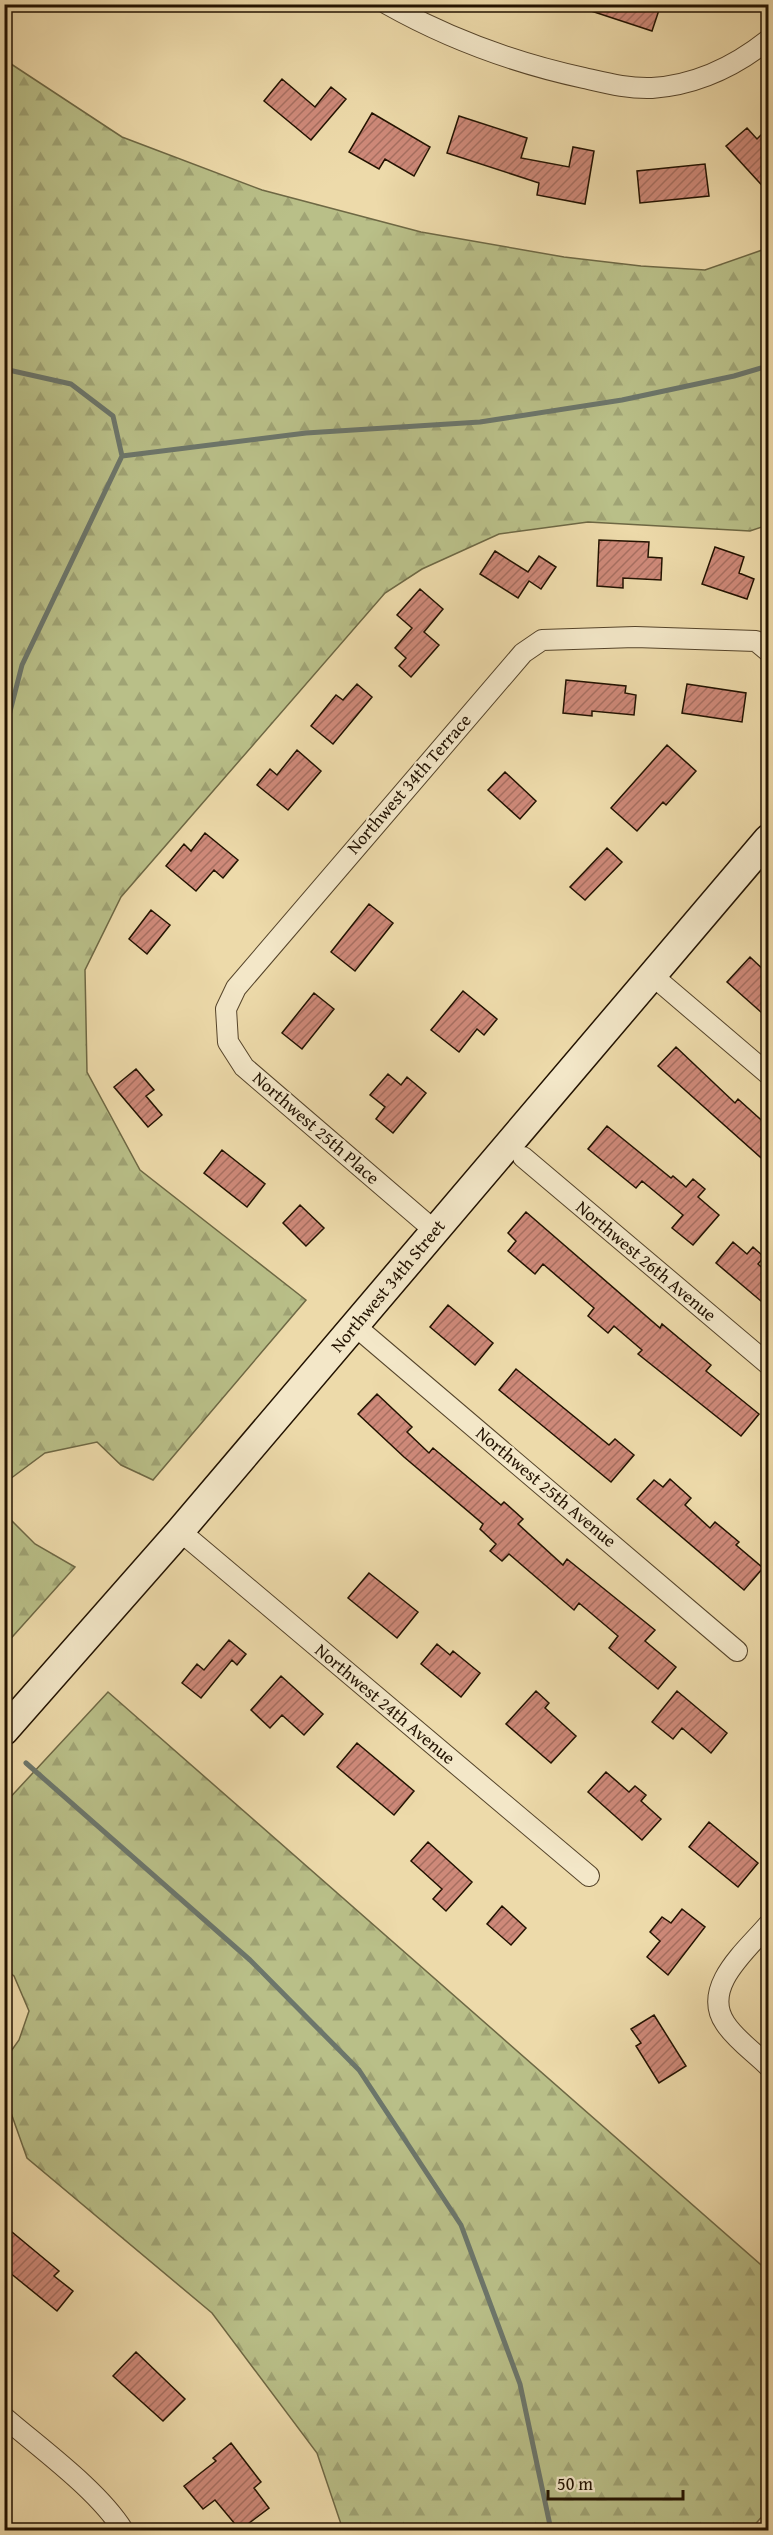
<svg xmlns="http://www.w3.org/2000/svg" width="773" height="2535" viewBox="0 0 773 2535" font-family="'Gentium Book Plus',serif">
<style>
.forest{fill:url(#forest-firs);stroke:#6e6844;stroke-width:1.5}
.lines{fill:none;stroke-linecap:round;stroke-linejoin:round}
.stream{stroke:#6c766b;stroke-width:5}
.building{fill:url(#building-hatch);stroke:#221200;stroke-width:1.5}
.minor-casing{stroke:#55442a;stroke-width:22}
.secondary-casing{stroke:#221200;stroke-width:31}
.minor{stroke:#f3e7c8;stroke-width:20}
.secondary{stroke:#f3e7c8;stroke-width:28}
.labels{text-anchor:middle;stroke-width:4.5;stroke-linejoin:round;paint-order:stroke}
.street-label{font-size:18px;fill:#221200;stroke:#f3e7c8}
</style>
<defs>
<pattern id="forest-firs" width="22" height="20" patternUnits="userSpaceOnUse" patternTransform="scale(1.5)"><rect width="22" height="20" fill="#b9bf88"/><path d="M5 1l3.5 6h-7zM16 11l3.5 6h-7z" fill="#9fa374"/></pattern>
<pattern id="building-hatch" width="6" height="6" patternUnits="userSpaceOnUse" patternTransform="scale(1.5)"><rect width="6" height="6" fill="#ce8979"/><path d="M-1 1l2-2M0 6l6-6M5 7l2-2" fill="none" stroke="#a76f61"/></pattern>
</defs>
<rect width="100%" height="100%" fill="#eddaaa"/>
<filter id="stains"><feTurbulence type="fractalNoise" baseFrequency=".00333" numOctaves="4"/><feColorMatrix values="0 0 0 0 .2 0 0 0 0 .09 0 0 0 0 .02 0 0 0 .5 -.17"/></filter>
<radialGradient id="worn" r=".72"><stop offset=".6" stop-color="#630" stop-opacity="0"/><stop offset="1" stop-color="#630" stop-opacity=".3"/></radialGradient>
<path class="forest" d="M 5,60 L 122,137 L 262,190 L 421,232 L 564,257 L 641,266 L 705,270 L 768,248 L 768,525 L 750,531 L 588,522 L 499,534 L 422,569 L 385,593 L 121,897 L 85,970 L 87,1072 L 140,1170 L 306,1300 L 153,1480 L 121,1465 L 97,1442 L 45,1453 L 6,1482 L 8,1517 L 35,1544 L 75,1567 L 5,1645 Z
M 108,1692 L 768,2271 L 768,2510 L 750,2530 L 343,2530 L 317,2453 L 212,2313 L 27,2158 L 5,2096 L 4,2061 L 19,2040 L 29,2011 L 14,1976 L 5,1969 L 5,1803 Z"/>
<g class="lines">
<path class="stream" d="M 4,369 L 71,384 L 113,416 L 122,456
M 4,735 L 22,665 L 122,456 L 306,433 L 480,422 L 622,400 L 734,376 L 768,366
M 26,1763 L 250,1960 L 359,2070 L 461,2225 L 520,2384 L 551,2530"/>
</g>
<path class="building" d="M 580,4 L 661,4 L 652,31 L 579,7 Z
M 282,79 L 315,107 L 331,87 L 346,99 L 311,140 L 264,101 Z
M 372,113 L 430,147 L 414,176 L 385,159 L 379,169 L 349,152 Z
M 459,116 L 527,138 L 521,158 L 569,167 L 573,147 L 594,151 L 585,204 L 537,195 L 539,183 L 447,153 Z
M 747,128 L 757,139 L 768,128 L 768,192 L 726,146 Z
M 705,164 L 709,196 L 640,203 L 637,171 Z
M 599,540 L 649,542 L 648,557 L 662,558 L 661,580 L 623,578 L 623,588 L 597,586 Z
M 715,547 L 744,557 L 739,573 L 754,579 L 747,599 L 702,584 Z
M 495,551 L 528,572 L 539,556 L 556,567 L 541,589 L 529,581 L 518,598 L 480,574 Z
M 420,589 L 443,609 L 424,632 L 439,645 L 411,677 L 399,666 L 406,658 L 395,648 L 412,628 L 397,615 Z
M 566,680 L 626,686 L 625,693 L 636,695 L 634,715 L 592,711 L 592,716 L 563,713 Z
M 357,684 L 372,697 L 333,744 L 311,726 L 336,695 L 343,700 Z
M 687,684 L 746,693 L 742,722 L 682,713 Z
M 667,745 L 696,771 L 666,805 L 663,802 L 637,831 L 611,808 Z
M 297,750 L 321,771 L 288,810 L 257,785 L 270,769 L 277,775 Z
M 505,772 L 536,801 L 520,819 L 488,790 Z
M 205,833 L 238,860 L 223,878 L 214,870 L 196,891 L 166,866 L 184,844 L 191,851 Z
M 607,848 L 622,862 L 585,900 L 570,887 Z
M 369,904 L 393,923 L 355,971 L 331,952 Z
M 151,910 L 170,925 L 147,954 L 129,939 Z
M 750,957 L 768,974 L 768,1006 L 762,1013 L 727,982 Z
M 463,991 L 497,1019 L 484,1035 L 477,1029 L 459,1052 L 431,1030 Z
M 314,993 L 334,1009 L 302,1049 L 282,1033 Z
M 676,1047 L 735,1103 L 738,1099 L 768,1126 L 768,1164 L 658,1066 Z
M 136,1069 L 154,1090 L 146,1096 L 162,1115 L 148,1127 L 114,1087 Z
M 388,1074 L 401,1085 L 407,1077 L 426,1093 L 393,1133 L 376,1119 L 385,1107 L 370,1095 Z
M 607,1126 L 671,1178 L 673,1176 L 686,1187 L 693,1179 L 705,1189 L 698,1197 L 719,1215 L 693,1245 L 672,1228 L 683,1215 L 642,1181 L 636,1188 L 588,1149 Z
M 222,1150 L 265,1184 L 247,1207 L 204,1173 Z
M 300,1205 L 324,1228 L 306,1246 L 283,1223 Z
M 526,1212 L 660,1328 L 662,1324 L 711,1365 L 706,1371 L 759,1414 L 741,1436 L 638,1354 L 642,1350 L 614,1326 L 608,1333 L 588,1316 L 594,1308 L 543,1264 L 535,1274 L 508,1251 L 516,1241 L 508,1233 Z
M 733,1242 L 747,1254 L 753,1247 L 764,1257 L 758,1264 L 768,1273 L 768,1307 L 716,1263 Z
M 448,1305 L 493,1343 L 475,1365 L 430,1327 Z
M 516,1369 L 609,1445 L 615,1439 L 634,1455 L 611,1482 L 499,1390 Z
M 377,1394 L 412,1427 L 407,1432 L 429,1453 L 433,1448 L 501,1505 L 504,1502 L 523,1519 L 518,1524 L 563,1565 L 567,1559 L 655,1630 L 645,1641 L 676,1667 L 658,1689 L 609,1648 L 618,1636 L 579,1603 L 574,1610 L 509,1554 L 502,1561 L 490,1551 L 496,1544 L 480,1529 L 483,1524 L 404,1457 L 358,1414 Z
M 670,1479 L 691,1498 L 685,1505 L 710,1528 L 715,1522 L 739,1542 L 736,1545 L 763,1568 L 744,1590 L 637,1499 L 654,1480 L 663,1487 Z
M 369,1573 L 418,1612 L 397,1638 L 348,1598 Z
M 229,1640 L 246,1654 L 237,1665 L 232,1660 L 201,1698 L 182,1683 L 197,1664 L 204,1670 Z
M 437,1644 L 450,1655 L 453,1651 L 480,1673 L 461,1697 L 421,1664 Z
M 281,1676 L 323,1714 L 304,1735 L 282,1715 L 270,1728 L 251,1710 Z
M 536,1691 L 549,1703 L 545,1708 L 576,1736 L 551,1763 L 506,1724 Z
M 677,1691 L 727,1733 L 711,1753 L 682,1728 L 673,1739 L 652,1722 Z
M 357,1743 L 414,1791 L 394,1815 L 337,1767 Z
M 606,1772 L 629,1792 L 635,1786 L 646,1795 L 641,1801 L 661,1819 L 642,1840 L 588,1792 Z
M 709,1822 L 758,1863 L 738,1887 L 689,1847 Z
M 428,1842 L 472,1882 L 446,1911 L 433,1899 L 442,1889 L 411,1861 Z
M 502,1906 L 526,1928 L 511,1945 L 487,1924 Z
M 682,1909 L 705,1927 L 668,1975 L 647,1957 L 660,1941 L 650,1932 L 662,1917 L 671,1923 Z
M 654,2015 L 686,2066 L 659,2083 L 636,2046 L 641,2043 L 631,2029 Z
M 12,2232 L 59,2271 L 54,2276 L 73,2291 L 57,2311 L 4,2268 L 4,2241 Z
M 136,2352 L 185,2399 L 163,2421 L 113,2376 Z
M 231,2443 L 261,2482 L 254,2488 L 269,2508 L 240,2530 L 215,2500 L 203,2509 L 184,2486 L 216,2461 L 213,2458 Z"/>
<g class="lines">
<g class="minor-casing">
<path id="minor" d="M 387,4 C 449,39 515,63 584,78 C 606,83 629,89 652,88 C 696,85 734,67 768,40
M 653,976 L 768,1074
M 523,1157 L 768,1364
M 435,1231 L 244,1067 L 228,1042 L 226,1009 L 236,988 L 523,653 L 542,640 L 635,637 L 756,641 L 768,651
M 354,1325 L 737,1651
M 180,1531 L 589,1876
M 768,1925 C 747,1950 701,1987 725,2023 C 735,2039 755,2053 768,2066
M 4,2417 C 41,2449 98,2490 123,2530"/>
</g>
<g class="secondary-casing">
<path id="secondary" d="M 4,1731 L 180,1531 L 768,839"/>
</g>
<use href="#minor" class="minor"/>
<use href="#secondary" class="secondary"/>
</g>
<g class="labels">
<g class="street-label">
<text transform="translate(409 784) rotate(-49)" y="6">Northwest 34th Terrace</text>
<text transform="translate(316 1128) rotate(41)" y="6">Northwest 25th Place</text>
<text transform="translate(646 1261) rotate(40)" y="6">Northwest 26th Avenue</text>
<text transform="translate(388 1286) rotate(-50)" y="6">Northwest 34th Street</text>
<text transform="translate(546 1487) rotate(40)" y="6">Northwest 25th Avenue</text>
<text transform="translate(385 1704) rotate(40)" y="6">Northwest 24th Avenue</text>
</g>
</g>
<rect width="773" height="2535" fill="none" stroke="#eddaaa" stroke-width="24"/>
<rect x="6" y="6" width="761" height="2523" fill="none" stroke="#221200" stroke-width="3"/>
<rect x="12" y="12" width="749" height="2511" fill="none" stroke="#221200" stroke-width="1.5"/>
<path d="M548 2490v9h135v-9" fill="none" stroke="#221200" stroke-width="3"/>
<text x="557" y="2490" font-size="18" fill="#221200" stroke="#f3e7c8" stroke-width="4.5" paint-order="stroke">50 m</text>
<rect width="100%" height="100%" filter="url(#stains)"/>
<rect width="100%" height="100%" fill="url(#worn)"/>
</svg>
